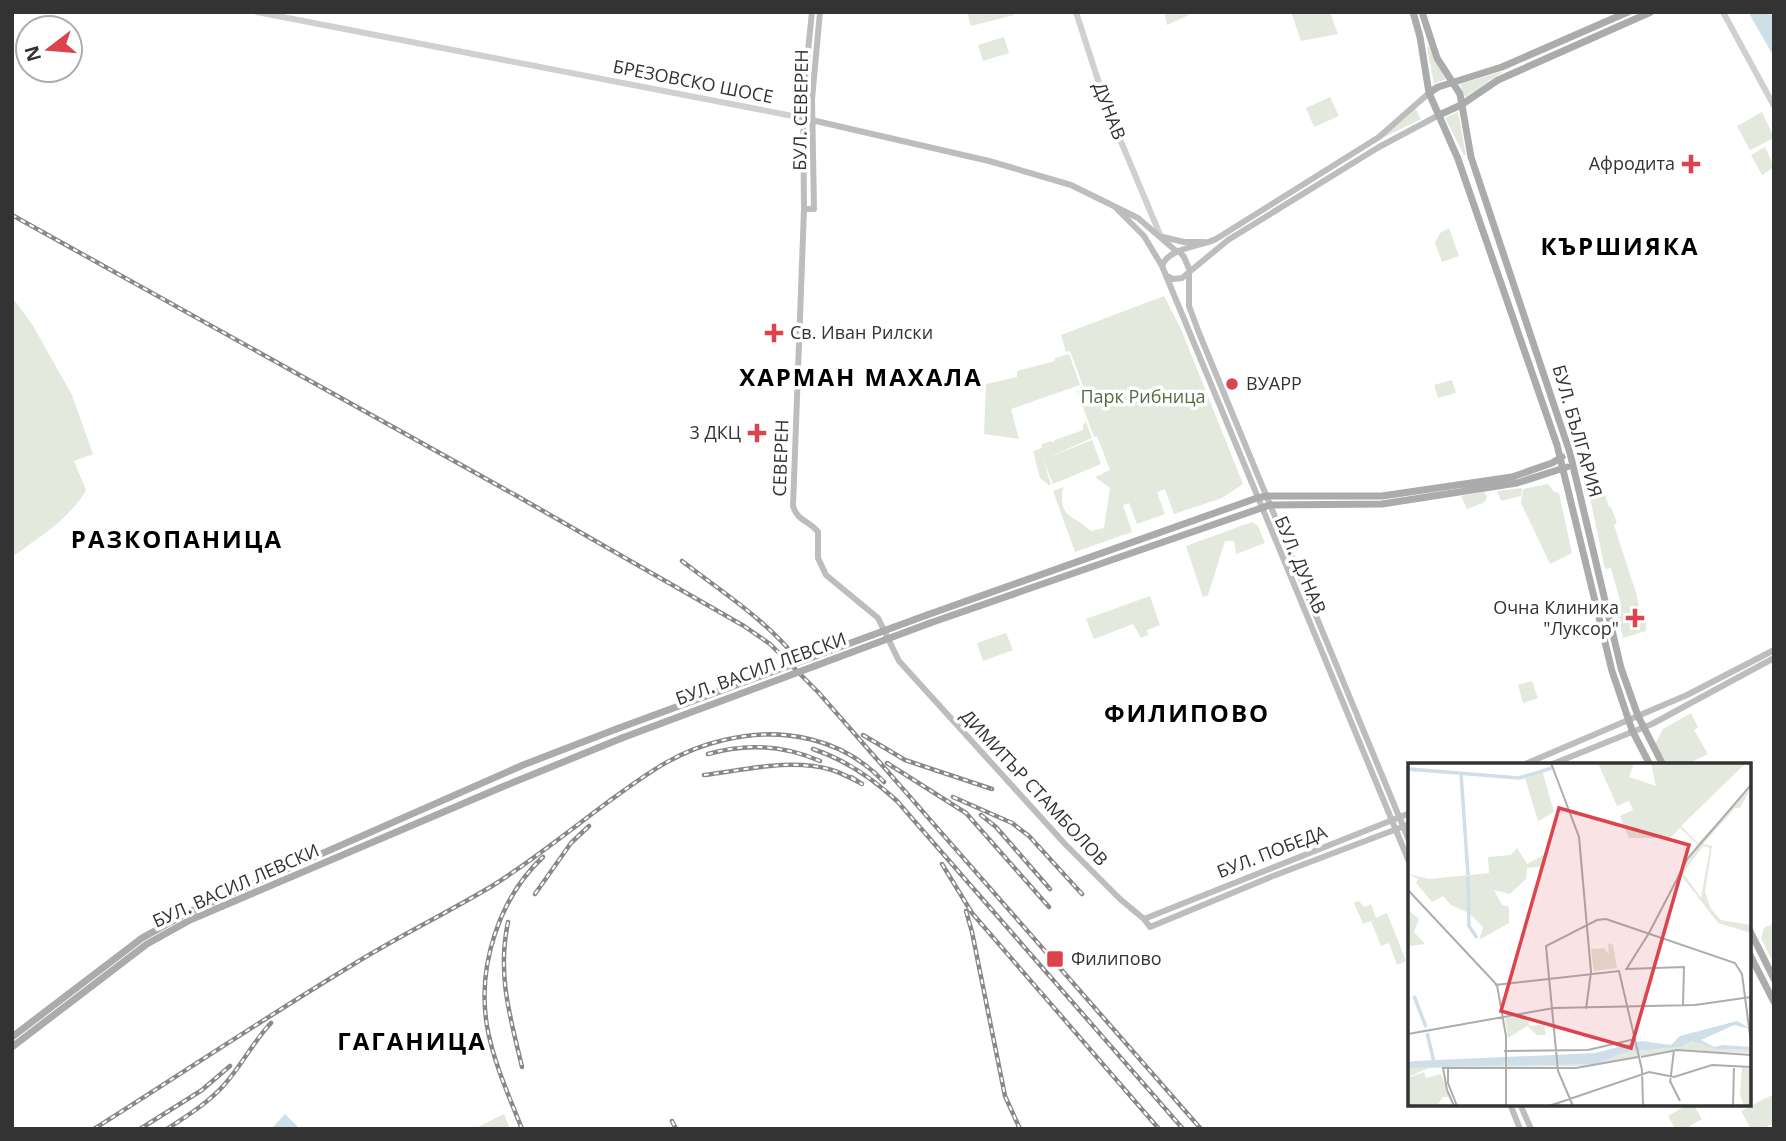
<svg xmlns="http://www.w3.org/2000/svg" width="1786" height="1141" viewBox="0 0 1786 1141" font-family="'Open Sans',sans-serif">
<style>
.green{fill:#e3e9dc}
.water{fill:#cedfea}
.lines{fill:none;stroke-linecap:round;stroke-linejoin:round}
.tertiary{stroke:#d0d0d0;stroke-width:6}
.secondary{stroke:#bdbdbd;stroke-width:6}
.primary{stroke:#ababab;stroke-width:7}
.rail-casing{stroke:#888;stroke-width:4.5}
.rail{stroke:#fff;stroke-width:2;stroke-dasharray:5;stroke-linecap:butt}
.primary-bridge{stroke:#ababab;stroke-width:7}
.poi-dot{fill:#dc434c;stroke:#fff;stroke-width:2.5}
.labels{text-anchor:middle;stroke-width:7;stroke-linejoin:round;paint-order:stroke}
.street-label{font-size:18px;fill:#333;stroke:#fff}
.poi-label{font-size:18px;fill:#333;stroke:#fff;text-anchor:end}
.park-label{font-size:18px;fill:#556d42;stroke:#fff}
.district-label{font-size:24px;font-weight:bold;letter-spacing:2px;fill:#000;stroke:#fff}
.inset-river{fill:none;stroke:#cedfea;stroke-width:3.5}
.inset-road{fill:none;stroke:#adadad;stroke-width:2}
.view{fill:#dc434c;fill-opacity:0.15;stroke:#dc434c;stroke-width:3.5}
.inset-edge{fill:none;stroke:#333;stroke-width:3.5}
</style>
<rect width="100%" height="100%" fill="#fff"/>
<path class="green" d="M 967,12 L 1013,12 L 1014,15 L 971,26 Z
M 1164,12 L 1188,12 L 1189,15 L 1167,25 Z
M 1291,12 L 1330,12 L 1338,34 L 1301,41 Z
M 1004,37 L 1009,53 L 983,61 L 978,45 Z
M 1429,46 L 1434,60 L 1446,79 L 1434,84 L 1427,47 Z
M 1504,71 L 1465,97 L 1460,84 Z
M 1330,97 L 1339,116 L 1314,127 L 1306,108 Z
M 1416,109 L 1421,119 L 1379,140 Z
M 1458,112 L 1466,155 L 1464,155 L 1445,118 Z
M 1762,112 L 1774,138 L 1750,150 L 1737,126 Z
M 1765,147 L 1774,167 L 1762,175 L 1751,155 Z
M 1449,228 L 1459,256 L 1442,262 L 1435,243 L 1440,233 Z
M 1164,296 L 1181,329 L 1243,484 L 1222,498 L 1174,514 L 1165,489 L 1157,492 L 1165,514 L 1137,524 L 1129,503 L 1123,505 L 1132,532 L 1075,552 L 1053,491 L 1063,487 C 1058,518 1071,513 1091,531 L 1104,528 L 1110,488 L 1095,477 L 1110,470 L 1097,436 L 1094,437 L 1077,391 L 1083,386 L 1070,351 L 1066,352 L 1061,335 Z
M 12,297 L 32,324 L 72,395 L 93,454 L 74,461 L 86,490 C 69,520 39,537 12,557 Z
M 1069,354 L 1080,385 L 1011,409 L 1019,439 L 984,434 L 986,384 L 1017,377 L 1017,371 L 1055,361 L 1055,358 Z
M 1452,380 L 1456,393 L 1438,398 L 1434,385 Z
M 1086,422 L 1092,438 L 1045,459 L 1092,440 L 1101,464 L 1053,484 L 1043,459 L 1051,485 L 1049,485 L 1040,478 L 1033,451 L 1042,448 L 1042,444 L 1051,441 L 1052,443 L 1055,440 L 1083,430 L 1083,425 Z
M 1589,463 L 1598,475 L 1609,507 L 1611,507 L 1617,523 L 1614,525 L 1636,593 L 1641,614 L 1647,613 L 1646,631 L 1623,638 L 1616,607 L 1621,605 L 1611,568 L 1605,569 L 1584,469 Z
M 1548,484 L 1554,492 L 1559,493 L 1572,553 L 1550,564 L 1521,503 L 1523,489 Z
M 1522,488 L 1521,496 L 1501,501 L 1497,491 Z
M 1484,492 L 1487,496 L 1485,502 L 1467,509 L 1461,496 Z
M 1252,522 L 1258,526 L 1265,543 L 1236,554 L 1234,541 L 1225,541 L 1208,595 L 1203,597 L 1186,546 Z
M 1150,596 L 1160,625 L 1147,630 L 1148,635 L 1141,638 L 1133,624 L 1094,639 L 1086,619 Z
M 1006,633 L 1013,650 L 983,661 L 977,643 Z
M 1532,681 L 1538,698 L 1523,703 L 1518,685 Z
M 1691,713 L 1698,727 L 1694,730 L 1708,754 L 1685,765 L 1666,765 L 1655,744 L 1663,729 Z
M 1359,901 L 1364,907 L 1371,904 L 1376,918 L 1387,913 L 1406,961 L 1397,965 L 1389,943 L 1381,946 L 1371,921 L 1363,924 L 1354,903 Z
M 1774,923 L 1774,964 L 1761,938 L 1764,928 Z
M 1774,1094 L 1774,1123 L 1763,1129 L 1751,1129 L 1741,1111 Z
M 1689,1104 L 1693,1104 L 1702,1119 L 1685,1129 L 1675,1129 L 1668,1116 Z
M 504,1114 L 510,1129 L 474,1129 Z"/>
<path class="water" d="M 1749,12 L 1774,12 L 1774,57 L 1751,17 Z
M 285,1114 L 300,1129 L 273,1127 Z"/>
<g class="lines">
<path class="tertiary" d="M 257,12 L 803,118
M 1076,12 L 1107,108 L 1161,237
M 1723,12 L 1774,106"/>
<path class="secondary" d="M 812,12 L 803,99 L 804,209 L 793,506 C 797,521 810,521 818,532 L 818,558 L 826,575 L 878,618 L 899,661 L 1065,844 L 1120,899 L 1144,919 L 1150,927 L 1273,876 L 1410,824
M 803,118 L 989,161 L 1071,185 L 1138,218 L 1176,251
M 1115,207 L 1144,236 L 1162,266 L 1410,864
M 804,209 L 814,209 L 812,99 L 820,12
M 1163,237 L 1184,242 L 1204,242
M 1179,251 L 1184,257 L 1190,271
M 1162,266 C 1168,248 1199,247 1216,239 L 1379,137 L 1429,93
M 1189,272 L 1189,306 L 1199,333 L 1410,843
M 1167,276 L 1173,279 L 1182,278 L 1228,240 L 1379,147 L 1439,115
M 1523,765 L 1687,695 L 1774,650
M 1550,765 L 1652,724 L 1774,658
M 1144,919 L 1410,813
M 1510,1104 L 1520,1129
M 1520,1104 L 1531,1129"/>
<path class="primary" d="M 1413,12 L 1420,37 L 1429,93 L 1458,159 L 1557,445 L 1612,671 L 1632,730 L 1650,765
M 1422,12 L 1437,58 L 1460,94 L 1471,157 L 1570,453 L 1621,668 L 1638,716 L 1663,765
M 1429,93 L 1438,87 L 1502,67 L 1628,12
M 1439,115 L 1461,105 L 1498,80 L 1651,12
M 927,615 L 1257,498 L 1267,496 L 1382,496 L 1512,477 L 1552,463 L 1562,457
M 930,623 L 1270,505 L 1382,504 L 1517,483 L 1567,467
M 1749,929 L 1774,979
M 1749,953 L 1774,1002
M 12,1037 L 142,938 L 187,913 L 523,765 L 619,728
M 12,1047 L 147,944 L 190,920 L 502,787 L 622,738"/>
<g class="rail-casing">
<path id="rail" d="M 12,215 L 517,496 L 744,626 L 770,644 L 818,692 L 1201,1129
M 682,561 C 722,592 765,619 797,659
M 863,735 L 905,760 L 992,789
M 813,749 C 846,760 872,778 897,801 L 1183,1129
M 708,754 C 746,743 783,745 820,761
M 887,763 L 966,813 L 1049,907
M 704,775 C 745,770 791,758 832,770 C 842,773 852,779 862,784 L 851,777
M 953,797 L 1012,823 L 1029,836 L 1082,894
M 981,815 L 996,827 L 1050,889
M 942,864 L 972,913 L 1159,1129
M 535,894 L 571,843 L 589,826
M 966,911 L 972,932 L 1005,1096 L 1020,1129
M 508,922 C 497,975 510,1016 522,1067
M 672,1121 L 676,1129
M 94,1129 C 181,1074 266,1017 354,964 C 399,936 447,913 492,886 C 532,861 570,830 608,802 C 647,774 676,751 724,740 C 782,726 843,738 884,782
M 140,1129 L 202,1090 L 230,1066
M 167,1129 C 187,1116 208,1103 224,1085 C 242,1065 253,1042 271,1023
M 522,1129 C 509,1096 493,1061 487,1026 C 477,966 499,898 543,857"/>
</g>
<use href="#rail" class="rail"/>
<path class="primary-bridge" d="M 619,728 L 927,615
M 622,738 L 930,623"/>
</g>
<g class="poi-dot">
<path d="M1687.5 153.5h7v7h7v7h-7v7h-7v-7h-7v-7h7z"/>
<path d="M770.5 322.5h7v7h7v7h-7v7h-7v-7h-7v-7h7z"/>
<circle cx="1232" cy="384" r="7"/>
<path d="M753.5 422.5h7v7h7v7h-7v7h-7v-7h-7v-7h7z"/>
<path d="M1631.5 607.5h7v7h7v7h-7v7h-7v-7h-7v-7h7z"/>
<rect x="1046" y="950" width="18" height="18" rx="3.5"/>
</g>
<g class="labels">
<g class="street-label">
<text transform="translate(693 82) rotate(11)" y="6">БРЕЗОВСКО ШОСЕ</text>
<text transform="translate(801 110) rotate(-89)" y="6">БУЛ. СЕВЕРЕН</text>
<text transform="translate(1109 111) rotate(69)" y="6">ДУНАВ</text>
<text transform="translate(1577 431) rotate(74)" y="6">БУЛ. БЪЛГАРИЯ</text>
<text transform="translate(781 458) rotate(-88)" y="6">СЕВЕРЕН</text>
<text transform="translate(1300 565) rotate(67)" y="6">БУЛ. ДУНАВ</text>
<text transform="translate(761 669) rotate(-20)" y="6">БУЛ. ВАСИЛ ЛЕВСКИ</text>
<text transform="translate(1034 788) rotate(47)" y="6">ДИМИТЪР СТАМБОЛОВ</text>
<text transform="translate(1272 852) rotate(-21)" y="6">БУЛ. ПОБЕДА</text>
<text transform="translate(236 886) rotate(-24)" y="6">БУЛ. ВАСИЛ ЛЕВСКИ</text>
</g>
<g class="poi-label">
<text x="1675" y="170">Афродита</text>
<text x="790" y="339" text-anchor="start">Св. Иван Рилски</text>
<text x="1246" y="390" text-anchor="start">ВУАРР</text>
<text x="741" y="439">3 ДКЦ</text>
<text x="1619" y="614">Очна Клиника<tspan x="1619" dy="21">"Луксор"</tspan></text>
<text x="1071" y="965" text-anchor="start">Филипово</text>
</g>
<g class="park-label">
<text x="1143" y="403">Парк Рибница</text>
</g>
<g class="district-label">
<text x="1620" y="255">КЪРШИЯКА</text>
<text x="861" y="386">ХАРМАН МАХАЛА</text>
<text x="177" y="548">РАЗКОПАНИЦА</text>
<text x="1187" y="722">ФИЛИПОВО</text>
<text x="412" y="1050">ГАГАНИЦА</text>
</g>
</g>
<g transform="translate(1408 763)">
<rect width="343" height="343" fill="#fff"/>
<path d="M 190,0 L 226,0 L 221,14 L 248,23 L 243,0 L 338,0 L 273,63 L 290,80 L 343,25 L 332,45 L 327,45 L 295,81 L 304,83 L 297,129 L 303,146 L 313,157 L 343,162 L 343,170 L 310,160 L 273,112 L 289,81 L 272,65 L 262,75 L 221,75 L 212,53 L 225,47 L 221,38 L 209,43 ZM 295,83 L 302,85 L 293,135 L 275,110 ZM 0,4 L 111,14 L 134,7 L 146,49 L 130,58 L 117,15 L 55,11 L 55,34 L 52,11 L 0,8 ZM 109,85 L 119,101 L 136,92 L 138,103 L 119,105 L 118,116 L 102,131 L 86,127 L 94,142 L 101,144 L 101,160 L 71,177 L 75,164 L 61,150 L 43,142 L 35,133 L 24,139 L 8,120 L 10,116 L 0,111 L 21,116 L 81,110 L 80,94 L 103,92 ZM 0,147 L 11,156 L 6,169 L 17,181 L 0,183 ZM 200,180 L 205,182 L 209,205 L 186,208 L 183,186 L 196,185 L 201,192 ZM 118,252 L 122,263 L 136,261 L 138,272 L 129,272 L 119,263 L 100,275 L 97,255 ZM 284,278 L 308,286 L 343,287 L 343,290 L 265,287 L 180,303 L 21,305 L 0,314 L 0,305 L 31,301 L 94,302 L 99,297 L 101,303 L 188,301 L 218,289 L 273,284 ZM 334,305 L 343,305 L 343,343 L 336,343 L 332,332 ZM 16,309 L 18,315 L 33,311 L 41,334 L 35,334 L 29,343 L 0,343 L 0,315 Z" fill="#e3e9dc" fill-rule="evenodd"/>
<path d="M 329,258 L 343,266 L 326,262 L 293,277 L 306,284 L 315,282 L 343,284 L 343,287 L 308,286 L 284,278 L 273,284 L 218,289 L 188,301 L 101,303 L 99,297 L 94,302 L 0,305 L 0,299 L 8,298 L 187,290 L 234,278 L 263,282 L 272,273 Z" fill="#cedfea"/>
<path class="inset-river" d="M 0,6 L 111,15 L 144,5M 53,10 L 60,112M 60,114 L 61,163 L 69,175M 6,233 L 18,264M 19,270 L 26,299"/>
<path class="inset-road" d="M 143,0 L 171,74 L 183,209 L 178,246M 0,127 L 89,222 L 98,273 L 98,343M 241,170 L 280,95 L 343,22M 219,205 L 241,170M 217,206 L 276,204 L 275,242M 87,222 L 211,208 L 234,307 L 235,343M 0,271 L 146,245 L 287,242 L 343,234M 96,288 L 180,287 L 227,276M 233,294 L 269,287 L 343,292M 40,305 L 168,305 L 230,294M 262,318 L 272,338M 262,320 L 266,287M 46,343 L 39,327 L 35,305 L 40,305 L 40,320 L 49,343M 141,343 L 241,309 L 266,314 L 304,302 L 343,304M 165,343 L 150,308 L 138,183 L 189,157 L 198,156 L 327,200 L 334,211 L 343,280M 325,343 L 326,303"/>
<path class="view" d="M 151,45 L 281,82 L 223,285 L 93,248 Z"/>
<rect width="343" height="343" class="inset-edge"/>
</g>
<rect width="1786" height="1141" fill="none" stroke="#333333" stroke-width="28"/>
<g transform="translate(49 49) rotate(254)"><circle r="33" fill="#ffffff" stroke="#adadad" stroke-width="2"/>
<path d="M0-5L12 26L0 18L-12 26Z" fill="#dc434c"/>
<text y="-10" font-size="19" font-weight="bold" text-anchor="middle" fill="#333333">N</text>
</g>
</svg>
